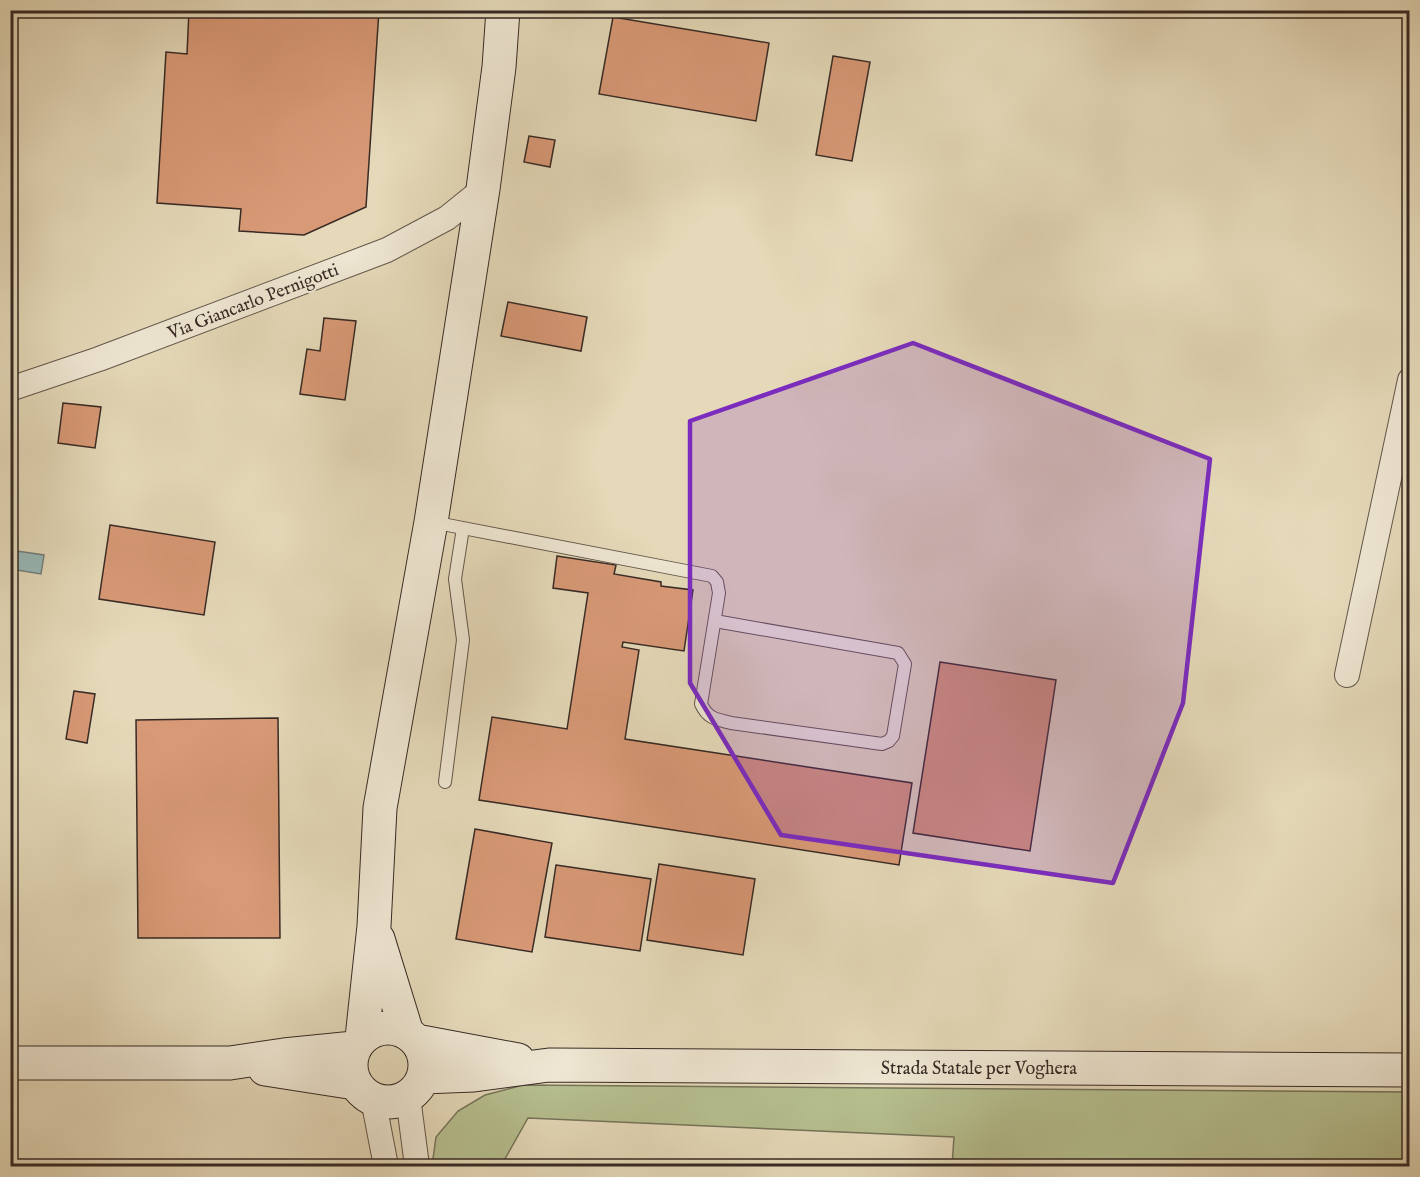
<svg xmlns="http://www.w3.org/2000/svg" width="1420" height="1177" viewBox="0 0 1420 1177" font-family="'IM FELL English',serif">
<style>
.green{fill:#b6bf8f;stroke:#76745a;stroke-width:1.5}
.water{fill:#98b9b8;stroke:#71807d;stroke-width:1.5}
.building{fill:#d89976;stroke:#372a25;stroke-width:1.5}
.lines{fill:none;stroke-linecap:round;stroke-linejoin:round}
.lane-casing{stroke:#62564a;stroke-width:14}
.street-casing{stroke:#62564a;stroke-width:26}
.secondary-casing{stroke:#372a25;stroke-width:35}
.lane{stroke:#eee6d2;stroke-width:12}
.street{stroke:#eee6d2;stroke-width:24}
.secondary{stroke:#eee6d2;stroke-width:33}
.marked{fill:#7b2cbf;fill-opacity:0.2;stroke:#7b2cbf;stroke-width:4.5;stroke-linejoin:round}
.labels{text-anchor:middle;stroke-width:4.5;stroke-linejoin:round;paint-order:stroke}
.street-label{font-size:18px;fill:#372a25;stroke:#eee6d2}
</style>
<rect width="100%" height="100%" fill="#e5d9b9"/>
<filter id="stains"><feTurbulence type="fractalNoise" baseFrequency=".00333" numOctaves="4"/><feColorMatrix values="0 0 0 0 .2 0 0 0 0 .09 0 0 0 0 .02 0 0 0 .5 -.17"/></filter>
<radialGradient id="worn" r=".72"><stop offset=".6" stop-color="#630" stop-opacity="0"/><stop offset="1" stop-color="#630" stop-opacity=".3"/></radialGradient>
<path class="green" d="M 523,1085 L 1409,1092 L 1409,1166 L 952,1166 L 954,1137 L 528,1118 L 501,1166 L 432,1166 L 436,1137 L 458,1111 L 485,1095 Z"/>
<path class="water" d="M 10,550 L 44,555 L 41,574 L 11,569 Z"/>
<path class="building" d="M 189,10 L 379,10 L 366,207 L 304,235 L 239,231 L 241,209 L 157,203 L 166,52 L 187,54 Z
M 613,17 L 769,43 L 756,121 L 599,94 Z
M 833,56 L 870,62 L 852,161 L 816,155 Z
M 529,136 L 555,140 L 550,167 L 524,162 Z
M 508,302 L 587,317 L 581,351 L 501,336 Z
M 324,318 L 356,321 L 345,400 L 300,394 L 307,349 L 320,351 Z
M 63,403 L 101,407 L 95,448 L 58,443 Z
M 110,525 L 215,542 L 204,615 L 99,599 Z
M 557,556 L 616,565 L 614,574 L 661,582 L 661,586 L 693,590 L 684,651 L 623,642 L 622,647 L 639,650 L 625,739 L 912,783 L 899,865 L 479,800 L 492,717 L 567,729 L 588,593 L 553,588 Z
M 940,662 L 1056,680 L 1030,851 L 913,833 Z
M 74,691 L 95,694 L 87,743 L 66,739 Z
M 278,718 L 280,938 L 138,938 L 136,720 Z
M 475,829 L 552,843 L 532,952 L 456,939 Z
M 659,864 L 755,879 L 743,955 L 647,940 Z
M 556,865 L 651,879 L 640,951 L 545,937 Z"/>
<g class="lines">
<g class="lane-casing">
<path id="lane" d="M 432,522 L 712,576 L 717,582 L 719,593 L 701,704 C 708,719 716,719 731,723 L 882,744 L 889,741 L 893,736 L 905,664 L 898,653 L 715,621
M 445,782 L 463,640 L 455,579 L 463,528"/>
</g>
<g class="street-casing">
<path id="street" d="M 10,389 L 99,359 L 387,250 L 447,218 L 483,189
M 1347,675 L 1410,380
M 408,1097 L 417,1166
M 373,1099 L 386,1166"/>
</g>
<g class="secondary-casing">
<path id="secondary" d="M 378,939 L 407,1033
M351 1065a37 37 0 1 1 74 0a37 37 0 1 1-74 0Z
M 362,1038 L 374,926 L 380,808 L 431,522 L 483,189 L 499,67 L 503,10
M 416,1041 L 518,1060
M 10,1063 L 230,1063 L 284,1055 L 354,1048
M 265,1069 L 355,1083
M 423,1077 L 474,1075 L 549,1065 L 1410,1070"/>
</g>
<use href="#lane" class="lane"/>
<use href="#street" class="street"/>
<use href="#secondary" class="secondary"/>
</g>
<path class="marked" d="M 913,343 L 1210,459 L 1183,703 L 1113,883 L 781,835 L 690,683 L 690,421 Z"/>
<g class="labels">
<g class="street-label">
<text transform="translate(253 301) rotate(-21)" y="6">Via Giancarlo Pernigotti</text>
<text x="979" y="1074">Strada Statale per Voghera</text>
</g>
</g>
<rect width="1420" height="1177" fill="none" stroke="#e5d9b9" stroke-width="36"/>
<rect x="12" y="12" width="1396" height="1153" fill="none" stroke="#372a25" stroke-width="3"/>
<rect x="18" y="18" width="1384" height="1141" fill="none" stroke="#372a25" stroke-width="1.5"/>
<rect width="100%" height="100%" filter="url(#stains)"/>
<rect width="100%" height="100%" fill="url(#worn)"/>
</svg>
